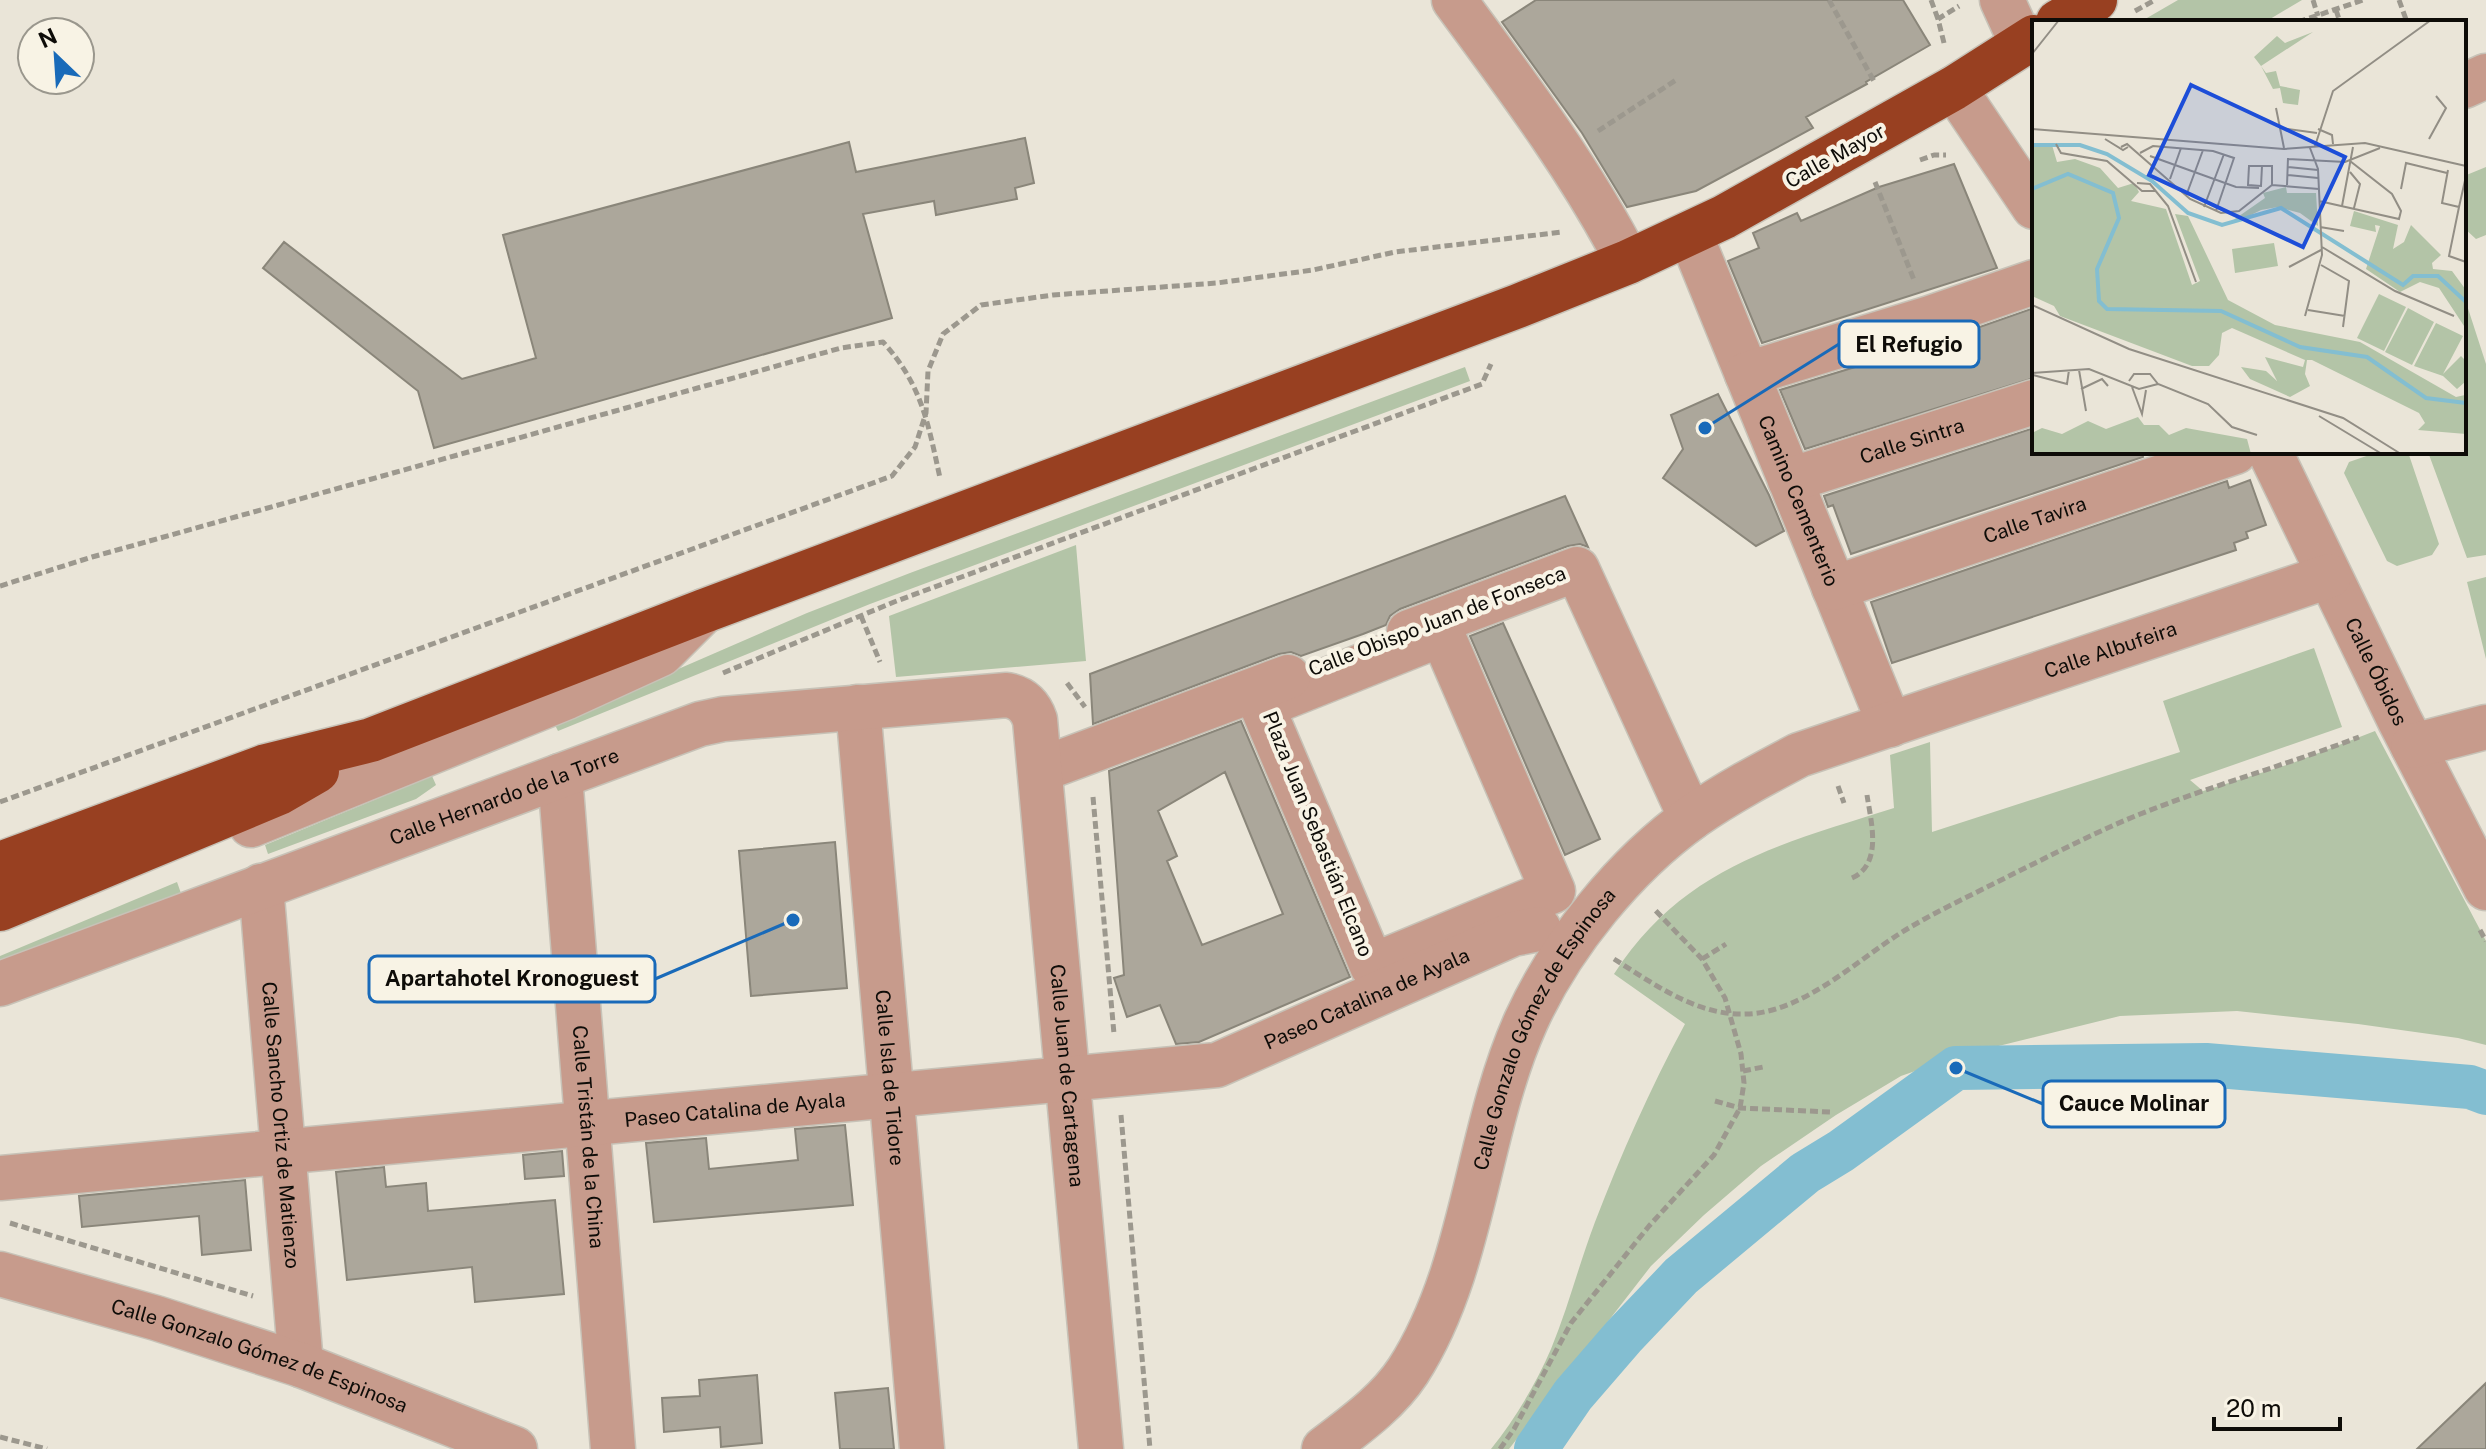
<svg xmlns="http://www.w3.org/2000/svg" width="2486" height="1449" viewBox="0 0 2486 1449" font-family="'Public Sans',sans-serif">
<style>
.green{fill:#b3c4a7}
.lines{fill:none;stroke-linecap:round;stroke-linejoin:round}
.canal{stroke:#83bed1;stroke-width:44}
.building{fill:#aca79b;stroke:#8a867a;stroke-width:2;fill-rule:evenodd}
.minor-casing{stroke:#c7c2b7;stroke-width:47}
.highway-casing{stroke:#c7c2b7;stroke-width:47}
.path{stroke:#9c988e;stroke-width:5;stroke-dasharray:8 4;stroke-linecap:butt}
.minor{stroke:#c79b8c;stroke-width:44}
.highway{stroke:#984021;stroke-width:44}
.labels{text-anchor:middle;stroke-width:8;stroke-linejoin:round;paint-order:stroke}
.street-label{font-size:20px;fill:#0e0c08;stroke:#f8f3e5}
.inset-river{fill:none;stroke:#83bed1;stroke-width:4}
.inset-road{fill:none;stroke:#928e85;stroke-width:2}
.view{fill:#1d4ed8;fill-opacity:0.15;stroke:#1d4ed8;stroke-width:4}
.inset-edge{fill:none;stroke:#0e0c08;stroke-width:4}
.leader{fill:none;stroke:#196ab9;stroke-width:3}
.callout-dot{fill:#196ab9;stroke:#f8f3e5;stroke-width:3}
.callout{fill:#f8f3e5;stroke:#196ab9;stroke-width:3}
.callout-label{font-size:22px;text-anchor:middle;font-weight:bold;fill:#0e0c08}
</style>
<rect width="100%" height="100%" fill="#eae5d8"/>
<path class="green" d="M 2178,0 L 2302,0 L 2265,22 L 2140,22 Z
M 2486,167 L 2486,235 L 2476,239 L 2464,228 L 2464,176 Z
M 2464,296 L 2486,364 L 2486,555 L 2467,558 L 2428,452 L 2464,452 Z
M 1465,367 L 1470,381 L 870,604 L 558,731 L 554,723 L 807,613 L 910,573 Z
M 2378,452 L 2408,452 L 2439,544 L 2432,555 L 2397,566 L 2387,561 L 2344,473 L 2349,462 Z
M 1076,545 L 1086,661 L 896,677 L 889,616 Z
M 2486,577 L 2486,659 L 2467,582 Z
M 2314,648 L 2342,727 L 2190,780 L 2203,791 L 2290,764 L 2375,731 L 2486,941 L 2486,1045 L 2458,1038 L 2358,1024 L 2237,1011 L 2120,1016 L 1958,1056 L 1901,1076 L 1836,1115 L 1761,1166 L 1704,1215 L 1651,1266 L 1509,1449 L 1491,1449 C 1515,1419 1536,1384 1551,1349 C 1568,1308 1579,1264 1595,1222 C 1622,1152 1649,1091 1685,1024 L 1614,974 C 1683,867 1781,844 1894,808 L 1890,755 L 1930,742 L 1932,832 L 2180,752 L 2163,701 Z
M 432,776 L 436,785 L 416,799 L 268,854 L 265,845 Z
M 177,882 L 183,899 L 0,967 L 0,956 Z"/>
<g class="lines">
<path class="canal" d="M 1536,1449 L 1573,1395 L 1624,1336 L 1681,1276 L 1805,1173 L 1841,1151 L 1956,1068 L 2206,1065 L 2470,1087 L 2486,1093"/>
</g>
<path class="building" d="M 1536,0 L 1903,0 L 1930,45 L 1866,82 L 1867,84 L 1806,117 L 1813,128 L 1696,191 L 1627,207 L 1582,133 L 1502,22 Z
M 1025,138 L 1034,183 L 1015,188 L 1017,199 L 936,215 L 934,201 L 863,214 L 892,318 L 434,448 L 418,391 L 263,268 L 284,242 L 462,379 L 536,358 L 503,235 L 849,142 L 856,172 Z
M 1954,164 L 1997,268 L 1762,343 L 1728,261 L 1759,248 L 1753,233 L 1797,213 L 1801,221 L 1879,187 Z
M 2034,308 L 2034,378 L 1805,449 L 1780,390 L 1937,342 Z
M 1718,394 L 1769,495 L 1784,531 L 1756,546 L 1663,478 L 1683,449 L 1671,415 Z
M 2034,428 L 2034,452 L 2141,452 L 2143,457 L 1851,554 L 1833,505 L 1828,507 L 1824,496 Z
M 2250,480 L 2266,525 L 2246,532 L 2248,538 L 2234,543 L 2236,550 L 1892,663 L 1871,602 L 2227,481 L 2229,488 Z
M 1565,496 L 1588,547 L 1580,544 L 1568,546 L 1400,609 L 1390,616 L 1386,625 L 1363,634 L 1301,656 L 1291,652 L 1279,654 L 1093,724 L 1090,674 Z
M 1503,623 L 1600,839 L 1565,855 L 1470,636 Z
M 1241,721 L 1350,977 L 1199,1042 L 1176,1044 L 1160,1005 L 1127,1017 L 1114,978 L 1124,975 L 1109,771 ZM 1225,772 L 1283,914 L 1202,945 L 1167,861 L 1177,856 L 1158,811 Z
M 835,842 L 847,988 L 751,996 L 739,851 Z
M 845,1125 L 853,1205 L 654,1222 L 646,1143 L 706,1138 L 709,1169 L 798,1160 L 795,1129 Z
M 562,1151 L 564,1176 L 525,1179 L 523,1155 Z
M 384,1167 L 386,1187 L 426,1183 L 428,1211 L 555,1200 L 564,1294 L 475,1302 L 472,1267 L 347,1280 L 336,1172 Z
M 245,1180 L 251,1250 L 202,1255 L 199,1216 L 82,1227 L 79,1196 Z
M 757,1375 L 762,1443 L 721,1447 L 720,1427 L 664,1432 L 662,1398 L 700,1396 L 699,1380 Z
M 2486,1383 L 2486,1449 L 2417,1449 Z
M 888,1388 L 894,1449 L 840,1449 L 835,1393 Z"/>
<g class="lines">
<g class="minor-casing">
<g id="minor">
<path d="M 1454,0 C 1516,84 1580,169 1628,262"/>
<path d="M 2002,0 L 2022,44"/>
<path d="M 2464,86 L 2486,76"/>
<path d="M 1954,88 L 2034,207"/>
<path id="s1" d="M 1690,234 L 1890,725"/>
<path d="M 1747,374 L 1930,318 L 2034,282"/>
<path id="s2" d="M 2270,452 L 2400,721 L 2486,888"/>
<path id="s3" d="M 1790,480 L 2034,402"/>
<path id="s4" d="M 1834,588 L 2235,452"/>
<path d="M 1409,632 L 1577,569 L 1691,818"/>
<path d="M 1442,634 L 1553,891 L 1372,966 L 1262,706 Z"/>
<path id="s5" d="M 858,707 L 922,1449"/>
<path d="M 2413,746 L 2486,727"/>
<path d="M 1040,770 L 1288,677"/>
<path id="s6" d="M 560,776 L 613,1449"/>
<path d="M 251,825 L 567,697 L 661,654 L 704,611"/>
<path id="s7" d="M 261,886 L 301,1365"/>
<path id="s8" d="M 0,984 L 700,724 L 723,719 L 1007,695 C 1022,698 1030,705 1035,720 L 1101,1449"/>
<path id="s9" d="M 0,1178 L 1217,1065 L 1513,934 L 1539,929"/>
<path id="s10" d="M 0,1274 L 156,1318 L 301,1365 L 515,1449"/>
<path id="s11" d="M 1324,1449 C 1354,1426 1387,1403 1408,1371 C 1475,1267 1476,1132 1526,1021 C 1561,944 1625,865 1694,816 C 1727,793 1763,774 1799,755 L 2329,576"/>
</g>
</g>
<g class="highway-casing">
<path id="highway" d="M 2058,22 L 2095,0
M 0,864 L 266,766 L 371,740 L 704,611 L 1518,306 L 1628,262 L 1724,217 L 1954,88 L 2034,37
M 0,909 L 279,793 L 317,771"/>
</g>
<path class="path" d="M 1829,0 L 1875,83
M 1931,0 L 1938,19
M 2313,0 L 2318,16
M 2399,0 L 2407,22
M 2336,10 L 2340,22
M 2135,11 L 2155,0
M 2298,22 L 2363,0
M 1944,43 L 1938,19 L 1959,6
M 1598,131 L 1676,80
M 1920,160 L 1934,155 L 1946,155
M 1875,182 L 1914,280
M 0,586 L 92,557 L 841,348 L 883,342 C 922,385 928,423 940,478
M 861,616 L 880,662
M 723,673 L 894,602 L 1482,384 L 1491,364
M 1067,683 L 1085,707
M 1838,786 L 1844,803
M 1093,797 L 1114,1034
M 0,802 L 892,476 L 915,447 L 926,413 L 928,371 L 943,334 L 981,305 L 1053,295 L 1217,283 L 1313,270 L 1395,252 L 1562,232
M 1852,878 C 1883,864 1871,822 1867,795
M 2480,930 L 2486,941
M 1614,959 C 1654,984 1697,1016 1746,1014 C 1801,1013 1854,963 1899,934 C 1934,912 1974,894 2011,875 C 2056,853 2101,829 2148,811 C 2217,784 2289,764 2359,737
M 1702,959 L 1726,944
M 1743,1071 L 1763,1067
M 1715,1101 L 1740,1108 L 1830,1112
M 1121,1115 L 1150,1449
M 10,1223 L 253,1296
M 0,1437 L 47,1449
M 1500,1449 L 1514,1429 L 1571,1323 L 1649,1226 L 1714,1155 L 1740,1108 L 1744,1083 L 1741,1054 L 1725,998 L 1702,959 L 1654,909"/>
<use href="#minor" class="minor"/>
<use href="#highway" class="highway"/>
</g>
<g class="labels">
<g class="street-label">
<text transform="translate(1835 156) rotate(-29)" y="7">Calle Mayor</text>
<text dy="7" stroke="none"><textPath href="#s3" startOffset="128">Calle Sintra</textPath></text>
<text dy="7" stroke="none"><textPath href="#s1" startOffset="288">Camino Cementerio</textPath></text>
<text dy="7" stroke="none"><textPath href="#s4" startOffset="212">Calle Tavira</textPath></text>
<text transform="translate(1437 621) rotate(-21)" y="7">Calle Obispo Juan de Fonseca</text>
<text dy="7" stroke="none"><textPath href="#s11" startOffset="1204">Calle Albufeira</textPath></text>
<text dy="7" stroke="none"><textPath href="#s2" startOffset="244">Calle Óbidos</textPath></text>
<text dy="7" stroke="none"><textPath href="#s8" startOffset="538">Calle Hernardo de la Torre</textPath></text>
<text transform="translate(1318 834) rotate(68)" y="7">Plaza Juan Sebastián Elcano</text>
<text dy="7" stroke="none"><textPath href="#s9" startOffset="1386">Paseo Catalina de Ayala</textPath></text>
<text dy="7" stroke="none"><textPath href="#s11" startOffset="486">Calle Gonzalo Gómez de Espinosa</textPath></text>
<text dy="7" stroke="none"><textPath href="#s8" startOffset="1452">Calle Juan de Cartagena</textPath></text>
<text dy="7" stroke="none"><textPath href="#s5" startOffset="372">Calle Isla de Tidore</textPath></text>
<text dy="7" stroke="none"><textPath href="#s9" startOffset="738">Paseo Catalina de Ayala</textPath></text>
<text dy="7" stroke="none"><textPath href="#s7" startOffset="240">Calle Sancho Ortiz de Matienzo</textPath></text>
<text dy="7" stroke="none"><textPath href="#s6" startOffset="362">Calle Tristán de la China</textPath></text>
<text dy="7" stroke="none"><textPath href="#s10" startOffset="272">Calle Gonzalo Gómez de Espinosa</textPath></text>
</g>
</g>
<g transform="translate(2032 20)">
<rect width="434" height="434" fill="#eae5d8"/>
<path d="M 281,12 L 229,46 L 222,37 L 245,16 L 253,23 ZM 229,46 L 234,53 L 244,51 L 248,66 L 268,70 L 266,85 L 251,83 L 248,68 L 241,69 ZM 0,125 L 20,125 L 25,142 L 43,139 L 68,148 L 86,168 L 102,163 L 107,172 L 99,181 L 134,189 L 160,265 L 168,261 L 143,194 L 156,196 L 196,280 L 243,305 L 328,322 L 424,377 L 433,375 L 433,362 L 425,369 L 411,356 L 382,346 L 404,303 L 431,316 L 411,354 L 429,336 L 434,341 L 434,414 L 386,410 L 393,403 L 387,393 L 280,340 L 275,340 L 273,354 L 278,366 L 258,377 L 218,359 L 209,347 L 234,351 L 245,361 L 233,337 L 271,347 L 273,340 L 200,308 L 190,313 L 187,335 L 177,346 L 160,346 L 28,296 L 22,286 L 0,276 ZM 254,167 L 255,173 L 284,173 L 286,206 L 268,193 L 246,187 L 229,190 L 209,200 L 200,201 L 233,178 L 231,173 ZM 322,191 L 366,205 L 361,229 L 372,222 L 379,205 L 409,235 L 400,243 L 401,249 L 420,251 L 434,270 L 434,309 L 407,268 L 388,262 L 368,272 L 334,249 L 348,206 L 343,205 L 344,212 L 318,206 ZM 242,223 L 246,246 L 203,253 L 200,229 ZM 347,274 L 374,287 L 352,331 L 325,318 ZM 376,288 L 402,302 L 380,345 L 353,332 ZM 106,397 L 112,405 L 127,405 L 137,415 L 154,408 L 215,419 L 219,434 L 0,434 L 0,413 L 10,408 L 30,414 L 56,401 L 74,409 Z" fill="#b3c4a7"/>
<path class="inset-river" d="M 0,125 L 48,125 L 75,134 L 120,161 L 156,193 L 190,205 L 249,188 L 371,265 L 381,256 L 406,256 L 434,282M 0,169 L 36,154 L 81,173 L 87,198 L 65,249 L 67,281 L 75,289 L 189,291 L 268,327 L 335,337 L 394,378 L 434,383"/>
<path class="inset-road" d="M 0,34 L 27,0M 244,88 L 252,128M 249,108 L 285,113M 0,109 L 252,129 L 333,123 L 434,146M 286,109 L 300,115 L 301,124M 73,119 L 91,130 L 96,127M 397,119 L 414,88 L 404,76M 24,124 L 29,133 L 75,141 L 110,171 L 123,171M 283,126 L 301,71 L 399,0M 89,127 L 95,124 L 158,179 L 189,193 L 207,191 L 240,165 L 287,169M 108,133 L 121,126 L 181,131 L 202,138 L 184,191M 118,136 L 204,167 L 227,168M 256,139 L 313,142 L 348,128M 217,146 L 230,146 L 229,166 L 216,165 ZM 230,146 L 240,146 L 240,165M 256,147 L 286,150M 416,150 L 410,183 L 427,187 L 434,156M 318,152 L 328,164 L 322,188M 256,155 L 286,158M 138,159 L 149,128M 105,163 L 118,164 L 136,186 L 164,262M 255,165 L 256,138M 369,169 L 374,143 L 415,153M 154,176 L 171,130M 287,181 L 367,199 L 369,191 L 360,174 L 318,141M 310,186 L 321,127M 172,187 L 192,134M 427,187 L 417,236 L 434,242M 288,207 L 312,211M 290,227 L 363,271 L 422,296M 289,245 L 317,261 L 311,307M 257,247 L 289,230M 0,285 L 97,329 L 311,398 L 369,434M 276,290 L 313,296M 273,296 L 290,235 L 286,149 L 278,128M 47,350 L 54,391M 0,353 L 57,349 L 107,369 L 126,364M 1,355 L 35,364 L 37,350M 97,361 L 102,354 L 118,354 L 126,364 L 176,384 L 200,407 L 225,415M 100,367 L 110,394 L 114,370M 49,369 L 70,359 L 76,366M 287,396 L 350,434"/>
<path class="view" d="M 159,65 L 313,137 L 271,227 L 117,155 Z"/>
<rect width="434" height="434" class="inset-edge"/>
</g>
<path class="leader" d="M1705 428L1839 344M793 920L655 979M1956 1068L2043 1104"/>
<g class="callout-dot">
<circle cx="1705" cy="428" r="8"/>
<circle cx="793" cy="920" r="8"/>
<circle cx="1956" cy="1068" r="8"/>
</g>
<g class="callout">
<rect x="1839" y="321" width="140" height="46" rx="8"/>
<rect x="369" y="956" width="286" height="46" rx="8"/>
<rect x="2043" y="1081" width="182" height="46" rx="8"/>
</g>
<g class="callout-label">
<text x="1909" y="352">El Refugio</text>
<text x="512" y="986">Apartahotel Kronoguest</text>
<text x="2134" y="1111">Cauce Molinar</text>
</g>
<g transform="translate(56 56) rotate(335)"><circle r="38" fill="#f8f3e5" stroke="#9a978d" stroke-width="2"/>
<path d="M0-6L14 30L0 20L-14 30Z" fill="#196ab9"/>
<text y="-12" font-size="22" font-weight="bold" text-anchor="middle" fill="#0e0c08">N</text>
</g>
<path d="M2214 1417v12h126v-12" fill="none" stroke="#0e0c08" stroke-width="4"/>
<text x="2226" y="1417" font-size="24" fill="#0e0c08" stroke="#f8f3e5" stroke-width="6" paint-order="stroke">20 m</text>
</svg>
